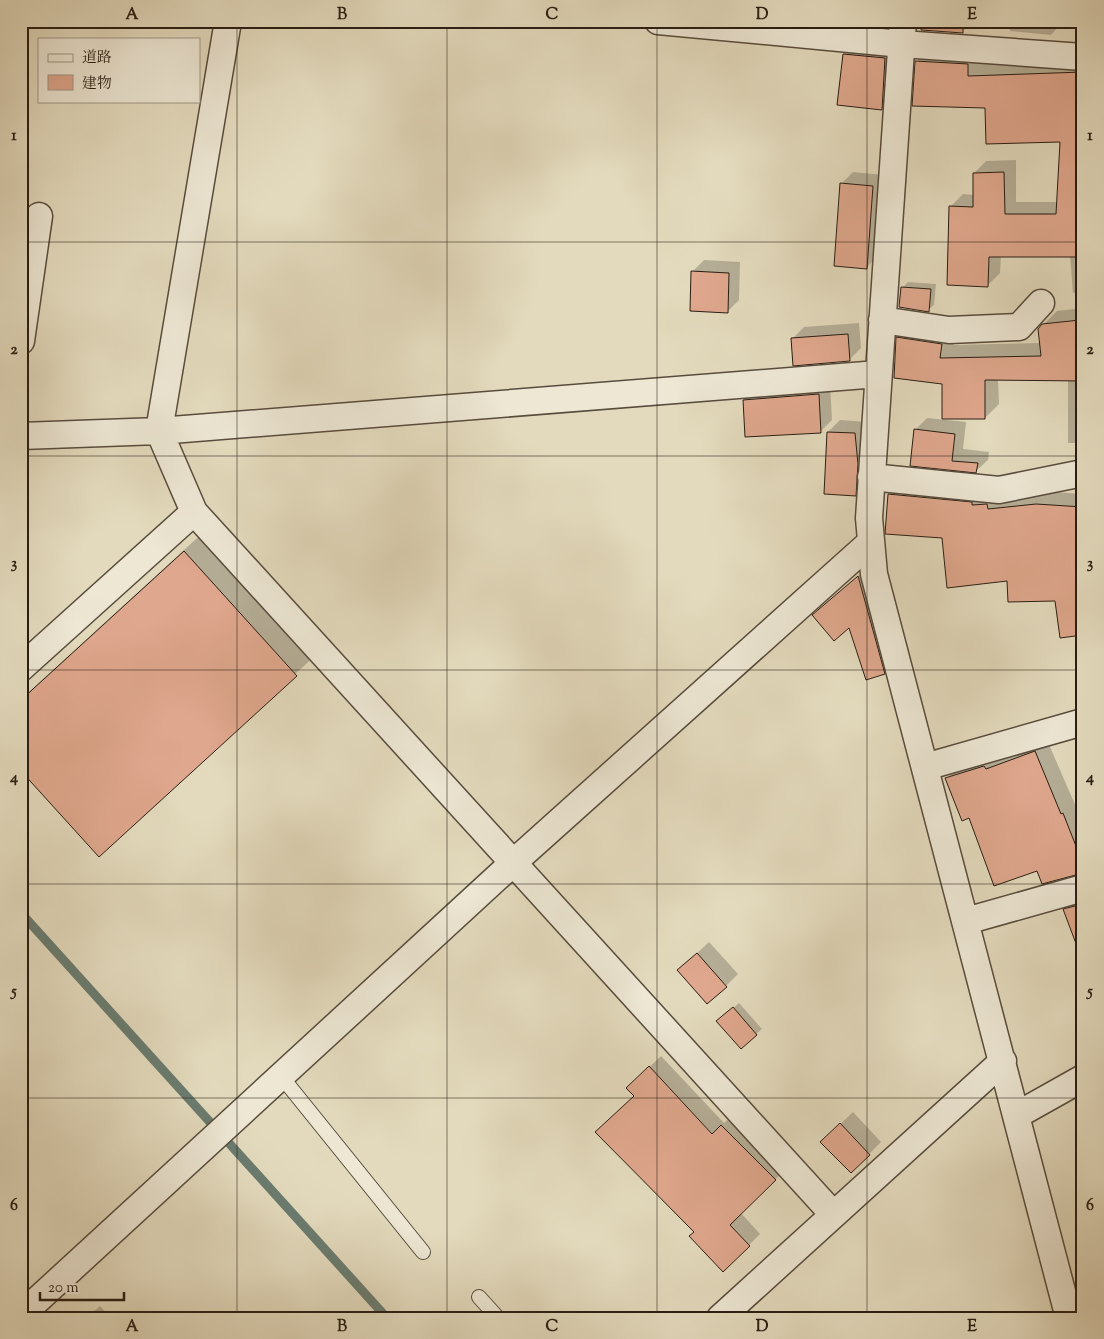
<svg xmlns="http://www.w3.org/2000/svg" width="1104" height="1339" viewBox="0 0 1104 1339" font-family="'Sorts Mill Goudy','Noto Serif JP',serif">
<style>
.shadow{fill:#0003}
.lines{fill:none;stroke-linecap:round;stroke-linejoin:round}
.stream{stroke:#6a7c70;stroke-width:9}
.building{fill:#dfa78d;stroke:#291d12}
.lane-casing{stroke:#584c3d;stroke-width:16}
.street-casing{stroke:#584c3d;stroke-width:29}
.lane{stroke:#ede7d4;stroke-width:14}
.street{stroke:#ede7d4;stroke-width:26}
.grid{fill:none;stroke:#291d12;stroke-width:1;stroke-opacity:0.55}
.neatline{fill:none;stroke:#291d12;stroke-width:2}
.grid-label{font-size:16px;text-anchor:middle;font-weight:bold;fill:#291d12}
</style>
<rect width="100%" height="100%" fill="#e3dabd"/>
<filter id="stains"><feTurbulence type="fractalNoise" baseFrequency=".004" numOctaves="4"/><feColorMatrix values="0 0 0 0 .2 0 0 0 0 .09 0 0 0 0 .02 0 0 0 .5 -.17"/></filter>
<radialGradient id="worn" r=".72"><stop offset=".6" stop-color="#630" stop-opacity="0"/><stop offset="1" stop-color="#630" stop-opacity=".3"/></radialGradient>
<path class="shadow" d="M 922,21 L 973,21 L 962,32 Z
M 1011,21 L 1063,21 L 1051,35 L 1010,31 Z
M 856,42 L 897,46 L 893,97 L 881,109 L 838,104 L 844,54 Z
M 929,49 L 980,52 L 980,64 L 1083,60 L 1083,292 L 1073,293 L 1070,255 L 1001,255 L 1000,273 L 988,285 L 950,207 L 963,194 L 974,195 L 974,173 L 986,161 L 1016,160 L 1016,202 L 1058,202 L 1062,140 L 986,107 L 917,61 Z
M 853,172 L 884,175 L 878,256 L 866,268 L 841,184 Z
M 704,260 L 740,262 L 739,300 L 728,311 L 692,272 Z
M 908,282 L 936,284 L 934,305 L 928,310 L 902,288 Z
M 1083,308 L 1083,443 L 1068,443 L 1068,380 L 998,379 L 999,404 L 985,418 L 943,383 L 898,338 L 911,324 L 955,331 L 954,345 L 1041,343 L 1039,329 L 1057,311 Z
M 859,323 L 861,348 L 849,360 L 792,339 L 804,327 Z
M 830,383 L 832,420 L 821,431 L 744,400 L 756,389 Z
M 927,418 L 966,422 L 963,449 L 989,452 L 988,460 L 976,471 L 911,465 L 915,430 Z
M 840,420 L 867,422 L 867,482 L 855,494 L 828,432 Z
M 902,482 L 1083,494 L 1083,645 L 1081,634 L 1056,599 L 1009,580 L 943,537 L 889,494 Z
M 207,529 L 319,652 L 99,855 L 21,769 L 21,699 Z
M 871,565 L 896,661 L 884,673 L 849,626 L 814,615 Z
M 1047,740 L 1083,823 L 1083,873 L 1037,869 L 970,816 L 946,779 L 958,767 Z
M 1083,896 L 1083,953 L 1064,910 L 1075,898 Z
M 709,942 L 738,974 L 726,986 L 679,970 Z
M 739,1003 L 762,1029 L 741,1047 L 724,1016 Z
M 661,1056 L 724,1123 L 734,1114 L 787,1168 L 741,1213 L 760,1234 L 749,1245 L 695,1232 L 596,1132 L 635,1095 L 640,1076 Z
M 853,1112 L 881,1142 L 851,1172 L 822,1142 Z
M 100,1306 L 111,1318 L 86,1318 Z"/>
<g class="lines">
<path class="stream" d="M 21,913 L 387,1318"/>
</g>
<path class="building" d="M 921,21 L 963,21 L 963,33 L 921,30 Z
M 843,54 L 885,58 L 882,110 L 837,105 Z
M 915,61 L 968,64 L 968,76 L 1083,72 L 1083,257 L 989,257 L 988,287 L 947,285 L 949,206 L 973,207 L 973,173 L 1004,172 L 1005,214 L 1056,214 L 1060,142 L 986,144 L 985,108 L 912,106 Z
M 840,183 L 873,186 L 867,269 L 834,266 Z
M 691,271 L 729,273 L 728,313 L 690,311 Z
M 901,287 L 931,289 L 929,312 L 899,307 Z
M 1080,320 L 1083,381 L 985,380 L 985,419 L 942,419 L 942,384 L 894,378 L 896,337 L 942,344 L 940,358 L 1041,356 L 1038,329 L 1042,324 Z
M 848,334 L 850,361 L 793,366 L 791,338 Z
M 819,394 L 821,433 L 745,437 L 743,400 Z
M 914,429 L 955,434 L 952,461 L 978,463 L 976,473 L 910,466 Z
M 827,432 L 855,433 L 858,464 L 856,496 L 824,494 Z
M 888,494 L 972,502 L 972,505 L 987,504 L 988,509 L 1036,504 L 1083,507 L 1083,635 L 1060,638 L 1055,601 L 1008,602 L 1007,581 L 947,588 L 942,538 L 885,534 Z
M 184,551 L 297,676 L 99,857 L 21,771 L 21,700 Z
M 858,576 L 885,674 L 866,680 L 849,628 L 834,641 L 812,615 Z
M 1035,751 L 1061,814 L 1063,813 L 1083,864 L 1083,873 L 1042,884 L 1037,871 L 994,886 L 969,818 L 962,821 L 945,778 L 984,766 L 986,769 Z
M 1083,904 L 1083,956 L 1081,957 L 1063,909 Z
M 697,953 L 727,987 L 707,1004 L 677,970 Z
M 733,1007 L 757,1035 L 741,1049 L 716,1021 Z
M 649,1066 L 712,1134 L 721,1125 L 776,1180 L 730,1225 L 750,1246 L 723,1272 L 689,1236 L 694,1232 L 595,1132 L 634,1096 L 626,1088 Z
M 840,1123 L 870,1155 L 851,1173 L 820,1142 Z"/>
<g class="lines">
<g class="lane-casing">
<path id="lane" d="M 281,1076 L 423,1252
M 479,1297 L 498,1318"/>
</g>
<g class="street-casing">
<path id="street" d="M 228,21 L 159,431 L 194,512 L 833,1214
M 658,21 L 902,44 L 1083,57
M 903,21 L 869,518 L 874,574 L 1069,1318
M 882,320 L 949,330 L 1019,327 L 1041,303
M 21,341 L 39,216
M 21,436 L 159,431 L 878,374
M 871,477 L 999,490 L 1083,473
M 21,668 L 194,512
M 925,767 L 1083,722
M 966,921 L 1083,888
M 1017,1115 L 1083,1078
M 21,1315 L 514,862 L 871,542
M 720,1318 L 1003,1061"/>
</g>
<use href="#lane" class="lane"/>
<use href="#street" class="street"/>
</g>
<path class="grid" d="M 237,21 L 237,1318M 447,21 L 447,1318M 657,21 L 657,1318M 867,21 L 867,1318M 21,242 L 1083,242M 21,456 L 1083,456M 21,670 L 1083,670M 21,884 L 1083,884M 21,1098 L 1083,1098"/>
<rect width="1104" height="1339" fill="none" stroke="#e3dabd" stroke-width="55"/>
<rect x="38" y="38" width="162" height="65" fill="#ede7d4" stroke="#9f9686"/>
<rect x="48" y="54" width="25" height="8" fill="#ede7d4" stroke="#9f9686"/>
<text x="82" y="62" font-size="15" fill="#291d12">道路</text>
<rect x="48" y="75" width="25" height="15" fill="#dfa78d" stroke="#9f9686"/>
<text x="82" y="88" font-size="15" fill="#291d12">建物</text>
<path d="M40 1292v8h84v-8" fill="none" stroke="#291d12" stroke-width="2.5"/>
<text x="48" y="1292" font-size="15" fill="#291d12" stroke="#ede7d4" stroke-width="4" paint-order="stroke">20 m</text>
<rect x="28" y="28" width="1048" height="1284" class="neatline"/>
<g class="grid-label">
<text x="132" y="19">A</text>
<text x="342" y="19">B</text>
<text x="552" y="19">C</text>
<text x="762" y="19">D</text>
<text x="972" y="19">E</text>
<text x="14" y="140">1</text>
<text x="1090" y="140">1</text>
<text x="14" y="354">2</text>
<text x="1090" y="354">2</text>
<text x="14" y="568">3</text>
<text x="1090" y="568">3</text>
<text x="14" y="782">4</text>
<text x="1090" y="782">4</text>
<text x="14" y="996">5</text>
<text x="1090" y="996">5</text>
<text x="14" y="1210">6</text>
<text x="1090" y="1210">6</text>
<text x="132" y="1331">A</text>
<text x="342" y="1331">B</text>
<text x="552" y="1331">C</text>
<text x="762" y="1331">D</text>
<text x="972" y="1331">E</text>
</g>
<rect width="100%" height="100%" filter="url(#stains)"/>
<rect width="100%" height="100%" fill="url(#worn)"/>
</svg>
